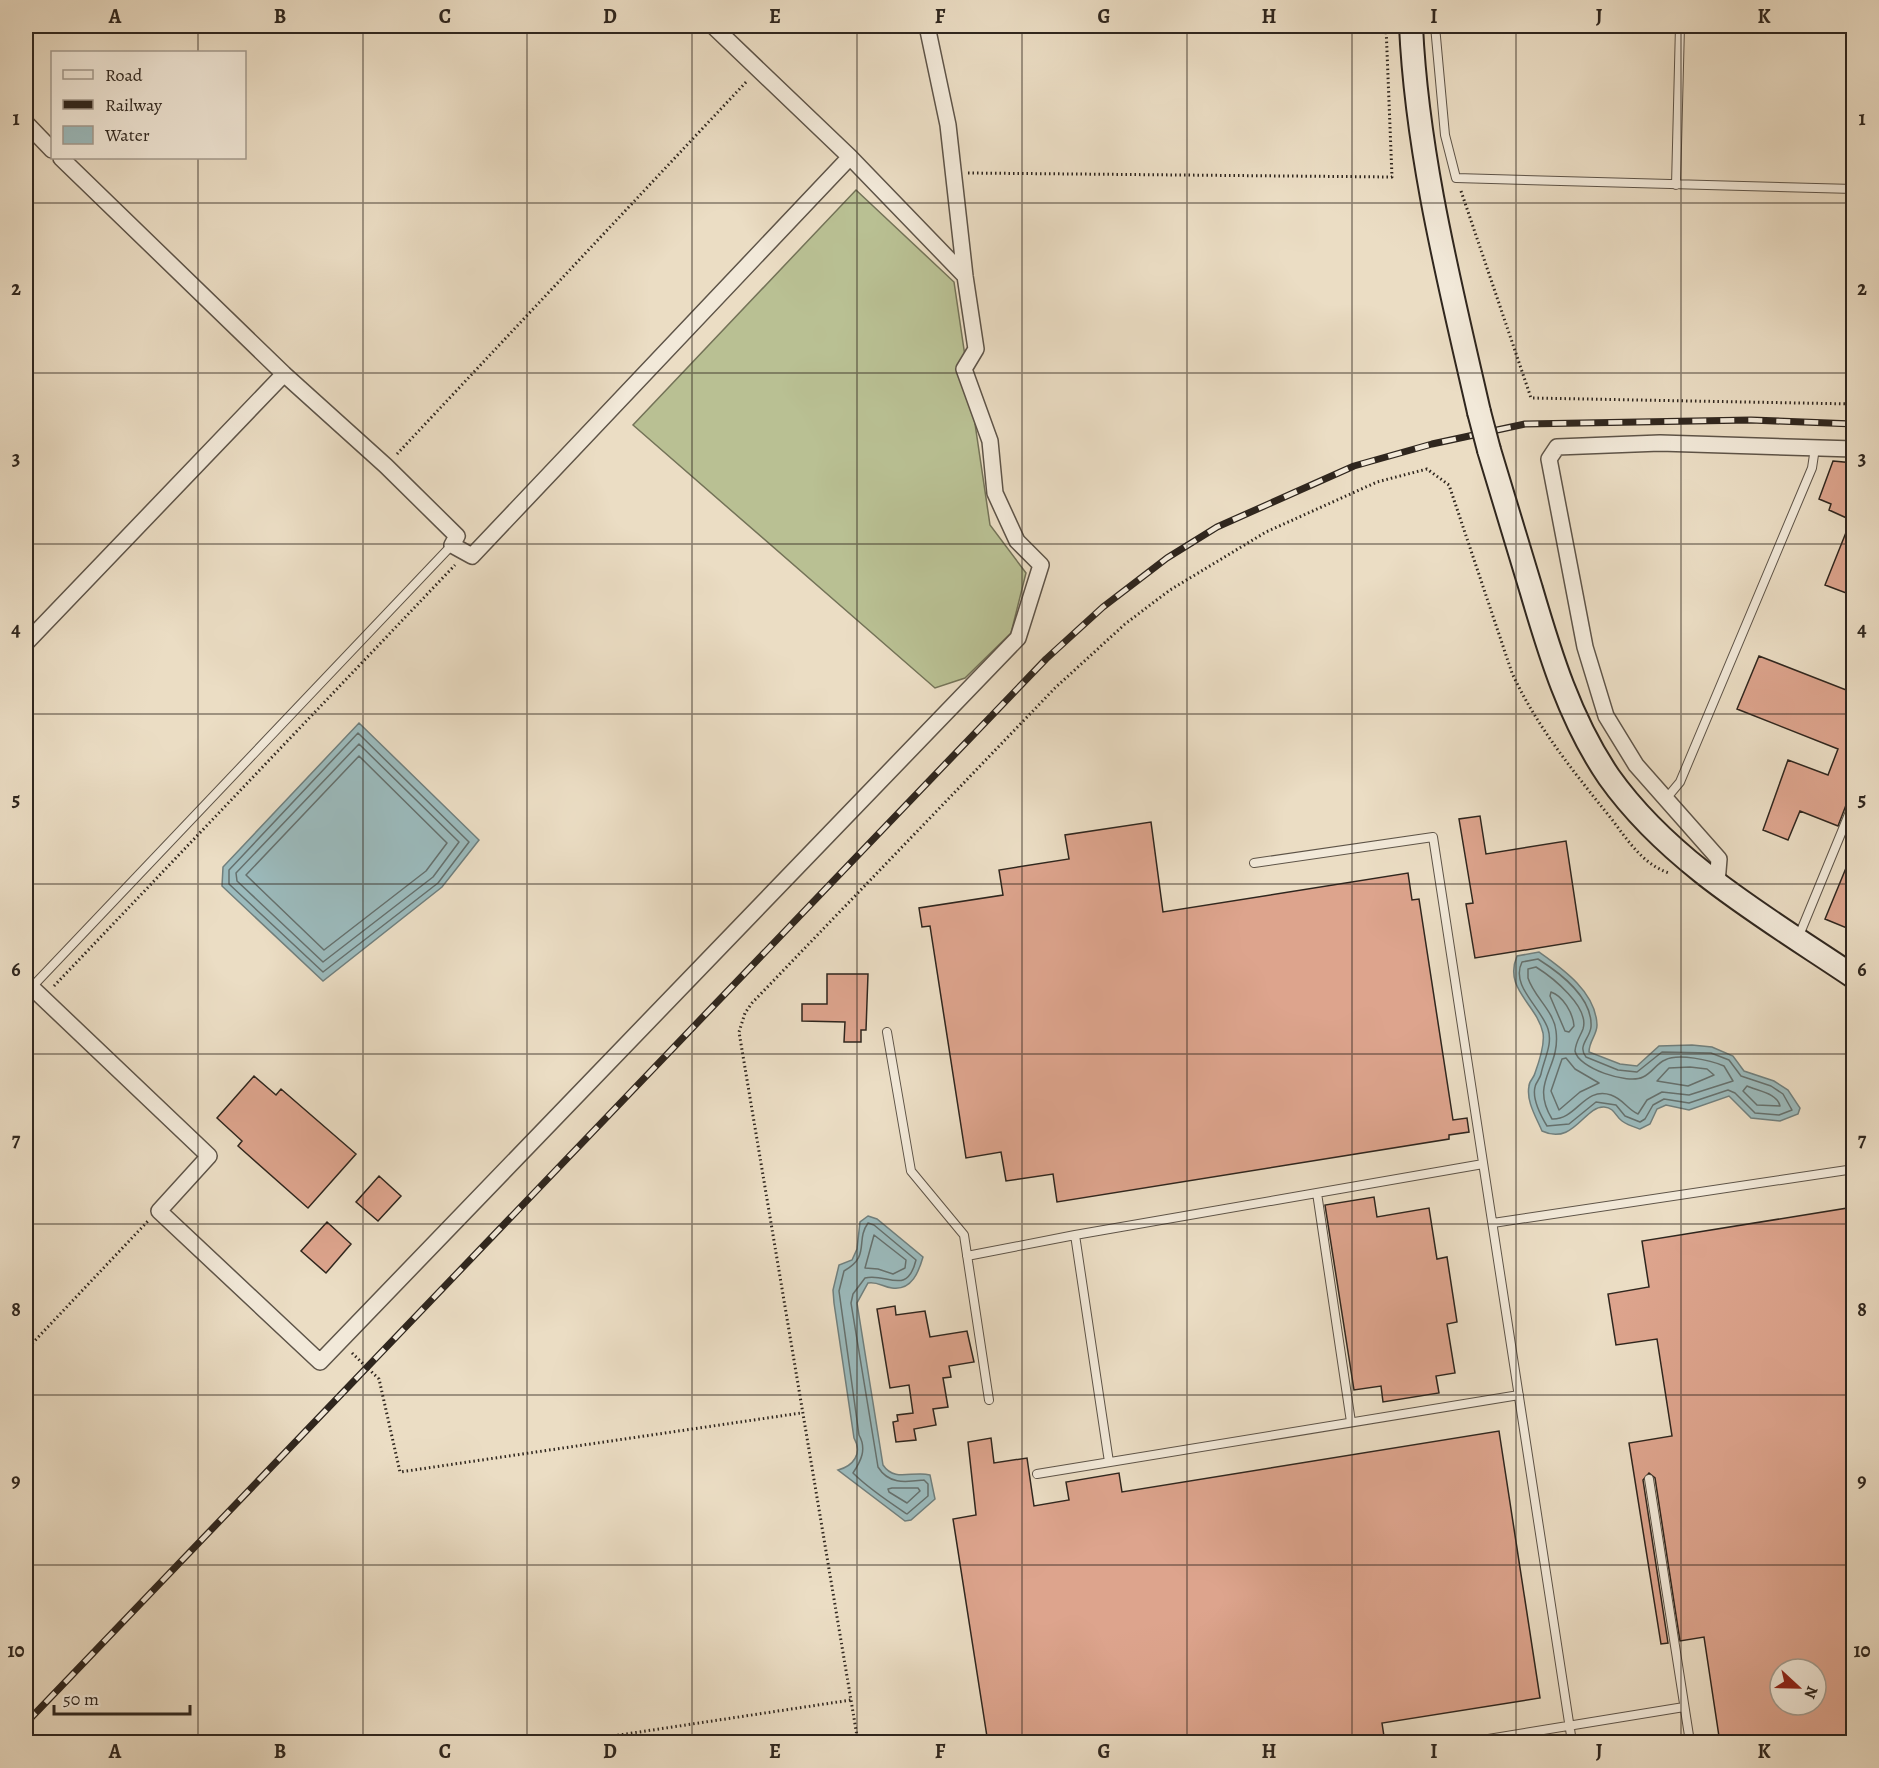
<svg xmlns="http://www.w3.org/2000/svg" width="1879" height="1768" viewBox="0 0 1879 1768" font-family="Alegreya,serif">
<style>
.pitch{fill:#b9c093;stroke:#747358;stroke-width:1.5}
.water{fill:#9bbabc;stroke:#707f7d;stroke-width:1.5}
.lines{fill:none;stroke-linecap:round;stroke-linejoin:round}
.shore{stroke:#65706d;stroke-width:1.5}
.building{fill:#dda48d;stroke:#2f261e;stroke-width:1.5;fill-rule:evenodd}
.lane-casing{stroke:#5e5448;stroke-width:10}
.street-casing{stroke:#5e5448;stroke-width:18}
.secondary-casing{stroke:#2f261e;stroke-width:26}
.path{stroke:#2f261e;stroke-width:3;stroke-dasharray:1.5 3;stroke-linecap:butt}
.lane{stroke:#f2e9d9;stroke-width:8}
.street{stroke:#f2e9d9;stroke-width:15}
.secondary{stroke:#f2e9d9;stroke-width:22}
.rail-casing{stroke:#2f261e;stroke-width:7}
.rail{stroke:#f2e9d9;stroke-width:4.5;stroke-dasharray:14;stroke-linecap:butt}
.secondary-bridge-casing{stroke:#2f261e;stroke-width:26;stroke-linecap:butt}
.secondary-bridge{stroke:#f2e9d9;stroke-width:22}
.grid{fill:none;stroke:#2f261e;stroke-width:1.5;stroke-opacity:0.55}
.neatline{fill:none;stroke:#2f261e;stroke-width:2}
.grid-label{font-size:20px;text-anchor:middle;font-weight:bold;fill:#2f261e}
</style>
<rect width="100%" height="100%" fill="#ebddc4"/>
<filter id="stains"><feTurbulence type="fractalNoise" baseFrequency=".00333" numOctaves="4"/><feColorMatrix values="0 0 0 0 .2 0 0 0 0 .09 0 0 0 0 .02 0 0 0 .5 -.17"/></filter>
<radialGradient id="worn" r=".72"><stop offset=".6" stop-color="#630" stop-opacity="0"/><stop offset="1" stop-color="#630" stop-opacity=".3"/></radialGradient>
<path class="pitch" d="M 856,190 L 954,282 L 990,525 L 1026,573 L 1011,633 L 965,678 L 935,688 L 633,425 Z"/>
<path class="water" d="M 359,723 L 479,840 L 442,887 L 323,981 L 222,886 L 223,867 Z
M 1539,952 C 1563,969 1596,992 1597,1025 C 1597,1035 1589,1041 1589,1052 L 1620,1064 L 1637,1066 L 1659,1046 L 1692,1045 L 1712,1047 L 1733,1056 L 1744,1071 L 1774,1081 L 1788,1090 L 1800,1108 L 1798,1114 L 1780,1121 L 1751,1118 L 1729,1096 L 1689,1110 L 1666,1105 L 1657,1109 L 1650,1124 L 1640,1129 C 1634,1127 1627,1125 1622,1121 C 1615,1116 1615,1108 1604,1107 C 1584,1106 1574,1146 1542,1131 C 1536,1117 1526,1101 1529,1086 C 1529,1081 1534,1078 1535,1073 C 1539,1062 1545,1045 1543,1033 C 1537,1004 1503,989 1517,956 Z
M 868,1216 L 877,1219 L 923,1257 C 919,1271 912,1291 892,1288 C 883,1287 877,1281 868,1283 L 857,1303 L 883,1465 C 895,1483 913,1470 930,1475 L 935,1499 L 911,1520 L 905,1521 L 838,1470 C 853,1466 863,1454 854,1438 L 834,1303 L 833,1290 L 839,1265 L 852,1260 L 857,1249 L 860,1222 Z"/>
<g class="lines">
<path class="shore" d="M 358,733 L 469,842 L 438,883 L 323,972 L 229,884 L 229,870 Z
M 359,744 L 459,842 L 433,877 L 323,962 L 237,881 L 236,873 Z
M 359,756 L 447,843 L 426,871 L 324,950 L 246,875 Z
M 1538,959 C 1560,973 1593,997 1591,1027 C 1590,1038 1577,1046 1586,1057 L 1618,1070 L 1637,1072 L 1662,1052 L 1711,1053 L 1729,1060 L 1741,1076 L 1771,1086 L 1783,1094 L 1792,1110 L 1779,1115 L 1755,1113 L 1735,1093 L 1728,1090 L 1689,1103 L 1664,1099 L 1653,1105 L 1645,1119 L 1640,1122 L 1625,1116 L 1616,1105 L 1596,1102 L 1569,1124 L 1547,1126 C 1541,1116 1532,1099 1535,1087 C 1536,1082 1540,1079 1541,1074 C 1544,1059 1553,1044 1548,1029 C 1541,1007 1510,986 1522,962 Z
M 1536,967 C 1552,977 1590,1007 1583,1029 C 1580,1037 1576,1041 1575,1051 C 1578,1068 1628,1085 1643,1077 C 1652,1073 1657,1063 1665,1060 C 1678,1053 1710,1060 1724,1066 L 1733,1081 L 1689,1095 L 1662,1092 L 1647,1100 L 1638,1114 C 1627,1109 1623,1099 1611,1095 C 1584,1086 1577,1120 1552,1119 C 1529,1081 1561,1069 1556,1031 C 1554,1011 1534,997 1528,978 L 1528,969 Z
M 1551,992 C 1563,996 1573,1013 1574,1026 L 1569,1032 L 1565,1031 L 1550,996 Z
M 1566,1058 L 1575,1069 L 1599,1083 L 1580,1092 L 1559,1110 L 1551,1091 L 1562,1059 Z
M 1690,1067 L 1707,1069 L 1714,1075 L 1688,1086 L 1657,1081 L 1669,1068 Z
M 1747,1086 C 1758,1091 1777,1093 1780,1106 L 1757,1105 L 1743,1091 Z
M 868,1223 L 874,1225 L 916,1260 C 907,1297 886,1272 865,1278 L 853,1294 L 851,1303 L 878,1467 C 889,1485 906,1482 924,1480 L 928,1484 L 928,1496 L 907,1514 C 889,1502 869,1489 853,1473 C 861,1461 867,1449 859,1435 L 839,1291 L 844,1271 C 871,1256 855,1241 868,1223 Z
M 874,1235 L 906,1260 L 905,1268 L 893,1274 L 878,1269 L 865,1268 Z
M 892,1488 L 918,1488 L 920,1491 L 907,1503 L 889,1492 L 888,1489 Z"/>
</g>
<path class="building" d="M 1833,461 L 1854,463 L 1854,596 L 1825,585 L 1851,520 L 1829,510 L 1831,504 L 1819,499 Z
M 1759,656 L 1854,693 L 1854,780 L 1848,793 L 1854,796 L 1848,800 L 1838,826 L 1800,811 L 1788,840 L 1763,830 L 1788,760 L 1828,775 L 1838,749 L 1737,709 Z
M 1480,816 L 1486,854 L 1566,841 L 1581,941 L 1475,958 L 1466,904 L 1473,903 L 1459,819 Z
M 1151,822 L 1163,912 L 1408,873 L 1412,900 L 1419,899 L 1453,1120 L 1467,1118 L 1469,1132 L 1449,1135 L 1449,1139 L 1057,1202 L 1053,1174 L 1006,1181 L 1001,1152 L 966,1158 L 930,926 L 922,927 L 919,908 L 1003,895 L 999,870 L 1069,859 L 1065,835 Z
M 1853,851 L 1854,851 L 1854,931 L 1825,919 Z
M 827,974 L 868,974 L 866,1030 L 861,1030 L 861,1042 L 844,1042 L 845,1022 L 802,1021 L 802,1004 L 827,1004 Z
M 254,1076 L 276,1095 L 281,1089 L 356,1154 L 308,1208 L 238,1146 L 242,1141 L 217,1118 Z
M 379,1176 L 401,1196 L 378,1221 L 356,1202 Z
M 1374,1197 L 1377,1217 L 1429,1208 L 1437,1259 L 1447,1257 L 1457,1322 L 1447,1324 L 1455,1373 L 1436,1376 L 1439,1393 L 1383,1402 L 1381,1386 L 1354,1390 L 1325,1205 Z
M 1854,1207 L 1854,1743 L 1720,1743 L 1704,1637 L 1680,1641 L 1655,1478 L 1649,1473 L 1643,1480 L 1668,1643 L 1661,1644 L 1629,1443 L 1672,1436 L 1657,1339 L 1616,1345 L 1608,1294 L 1649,1287 L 1642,1241 ZM 1780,1669 L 1816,1669 L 1816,1705 L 1780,1705 Z
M 327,1222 L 351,1244 L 326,1273 L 301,1251 Z
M 895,1306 L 896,1315 L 925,1311 L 930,1337 L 967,1331 L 974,1362 L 949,1366 L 951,1377 L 943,1378 L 948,1407 L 933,1409 L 936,1425 L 914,1429 L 916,1440 L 896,1442 L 893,1422 L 898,1421 L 897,1415 L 913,1413 L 909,1385 L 890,1388 L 877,1309 Z
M 1499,1431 L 1540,1698 L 1382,1723 L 1385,1743 L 988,1743 L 953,1519 L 976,1515 L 968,1442 L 991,1438 L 994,1463 L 1027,1458 L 1034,1506 L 1069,1500 L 1066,1482 L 1119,1473 L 1122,1492 Z"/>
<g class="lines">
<g class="lane-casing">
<path id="lane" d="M 1435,26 L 1445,135 L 1456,178 L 1854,189
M 1676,185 L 1680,26
M 1665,800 L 1680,782 L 1812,468 L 1815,448
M 1254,863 L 1433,837 L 1572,1742
M 1798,938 L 1854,802
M 31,988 L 452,545
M 887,1032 L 911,1171 L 964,1235 L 989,1400
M 1317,1193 L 1351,1422
M 1493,1223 L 1854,1169
M 967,1256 L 1075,1235
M 1109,1462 L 1075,1235 L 1483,1164
M 1037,1474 L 1519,1395
M 1649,1479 L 1690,1742
M 1470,1742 L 1684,1707"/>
</g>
<g class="street-casing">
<path id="street" d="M 713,26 L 850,157 L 965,276
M 26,123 L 52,150
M 61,158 L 284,374 L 386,466 L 457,536 L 452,545 L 472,556 L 850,157
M 26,643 L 284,374
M 1717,883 L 1719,859 L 1636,765 L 1606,716 L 1585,647 L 1549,459 L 1557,447 L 1660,443 L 1854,449
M 26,982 L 209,1156 L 159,1211 L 320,1362 L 1018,638 L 1041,565 L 1017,541 L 995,493 L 990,441 L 964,369 L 976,349 L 965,276 L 948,125 L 927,26"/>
</g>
<g class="secondary-casing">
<path id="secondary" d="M 1411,26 C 1417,156 1450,285 1479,412
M 1489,450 C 1503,497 1517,543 1531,589 C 1550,654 1570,720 1609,777 C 1670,863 1768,919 1854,977"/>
</g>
<path class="path" d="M 968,173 L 1392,177 L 1386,26
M 1461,191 L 1531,398 L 1854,404
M 397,454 L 748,80
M 54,986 L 455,565
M 26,1350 L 148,1221
M 352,1353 L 379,1379 L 400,1472 L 801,1413
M 573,1742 L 851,1700
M 858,1742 L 739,1032 L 745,1013 L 752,1003 L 1055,688 L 1125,624 L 1170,590 L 1266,532 L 1377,482 L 1427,469 L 1449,485 L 1512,673 C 1537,727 1573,771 1610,817 C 1627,839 1642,864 1669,873"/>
<use href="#lane" class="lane"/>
<use href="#street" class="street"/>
<use href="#secondary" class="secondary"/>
<g class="rail-casing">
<path id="rail" d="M 26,1723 L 1046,659 L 1103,607 L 1167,558 L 1217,527 L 1354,466 L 1432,444 L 1525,424 L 1751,420 L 1854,424"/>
</g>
<use href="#rail" class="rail"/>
<g class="secondary-bridge-casing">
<path id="secondary-bridge" d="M 1479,412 L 1489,450"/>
</g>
<use href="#secondary-bridge" class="secondary-bridge"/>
</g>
<path class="grid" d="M 198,26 L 198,52M 363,26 L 363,1742M 527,26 L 527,1742M 692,26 L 692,1742M 857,26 L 857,1742M 1022,26 L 1022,1742M 1187,26 L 1187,1742M 1352,26 L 1352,1742M 1516,26 L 1516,1742M 1681,26 L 1681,1742M 198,158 L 198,1742M 26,203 L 1854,203M 26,373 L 1854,373M 26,544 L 1854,544M 26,714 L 1854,714M 26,884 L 1854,884M 26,1054 L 1854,1054M 26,1224 L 1854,1224M 26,1395 L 1854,1395M 26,1565 L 1854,1565"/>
<rect width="1879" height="1768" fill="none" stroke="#ebddc4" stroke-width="66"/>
<rect x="51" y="51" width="195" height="108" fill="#f2e9d9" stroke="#a49b8e" stroke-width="1.5"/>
<rect x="63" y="70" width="30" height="9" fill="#f2e9d9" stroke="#a49b8e" stroke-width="1.5"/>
<text x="105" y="81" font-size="18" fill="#2f261e">Road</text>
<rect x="63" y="100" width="30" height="9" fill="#2f261e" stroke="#a49b8e" stroke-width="1.5"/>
<text x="105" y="111" font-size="18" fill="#2f261e">Railway</text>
<rect x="63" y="126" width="30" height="18" fill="#9bbabc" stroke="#a49b8e" stroke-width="1.5"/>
<text x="105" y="141" font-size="18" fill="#2f261e">Water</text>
<g transform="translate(1798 1687) rotate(112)"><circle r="28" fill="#f2e9d9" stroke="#a49b8e" stroke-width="1.5"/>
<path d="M0-4.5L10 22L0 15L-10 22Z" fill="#8f2418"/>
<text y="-9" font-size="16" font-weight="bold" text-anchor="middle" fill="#2f261e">N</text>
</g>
<path d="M54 1705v9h136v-9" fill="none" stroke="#2f261e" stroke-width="3"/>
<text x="63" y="1705" font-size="18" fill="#2f261e" stroke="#f2e9d9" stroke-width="4.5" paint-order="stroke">50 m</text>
<rect x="33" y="33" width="1813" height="1702" class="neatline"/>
<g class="grid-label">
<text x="115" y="23">A</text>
<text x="280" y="23">B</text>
<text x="445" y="23">C</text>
<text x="610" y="23">D</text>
<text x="775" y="23">E</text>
<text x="940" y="23">F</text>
<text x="1104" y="23">G</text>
<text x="1269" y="23">H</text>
<text x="1434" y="23">I</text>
<text x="1599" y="23">J</text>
<text x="1764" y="23">K</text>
<text x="16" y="125">1</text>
<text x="1862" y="125">1</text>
<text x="16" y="295">2</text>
<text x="1862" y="295">2</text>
<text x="16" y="465">3</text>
<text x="1862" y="465">3</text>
<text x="16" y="636">4</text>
<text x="1862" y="636">4</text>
<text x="16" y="806">5</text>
<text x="1862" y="806">5</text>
<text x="16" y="976">6</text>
<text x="1862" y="976">6</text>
<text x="16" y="1146">7</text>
<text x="1862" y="1146">7</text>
<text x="16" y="1316">8</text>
<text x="1862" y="1316">8</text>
<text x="16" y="1487">9</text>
<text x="1862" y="1487">9</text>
<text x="16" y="1657">10</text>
<text x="1862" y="1657">10</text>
<text x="115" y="1758">A</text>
<text x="280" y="1758">B</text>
<text x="445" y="1758">C</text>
<text x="610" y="1758">D</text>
<text x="775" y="1758">E</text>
<text x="940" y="1758">F</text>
<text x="1104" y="1758">G</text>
<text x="1269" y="1758">H</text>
<text x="1434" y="1758">I</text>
<text x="1599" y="1758">J</text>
<text x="1764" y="1758">K</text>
</g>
<rect width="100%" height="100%" filter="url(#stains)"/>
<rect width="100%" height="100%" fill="url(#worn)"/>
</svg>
